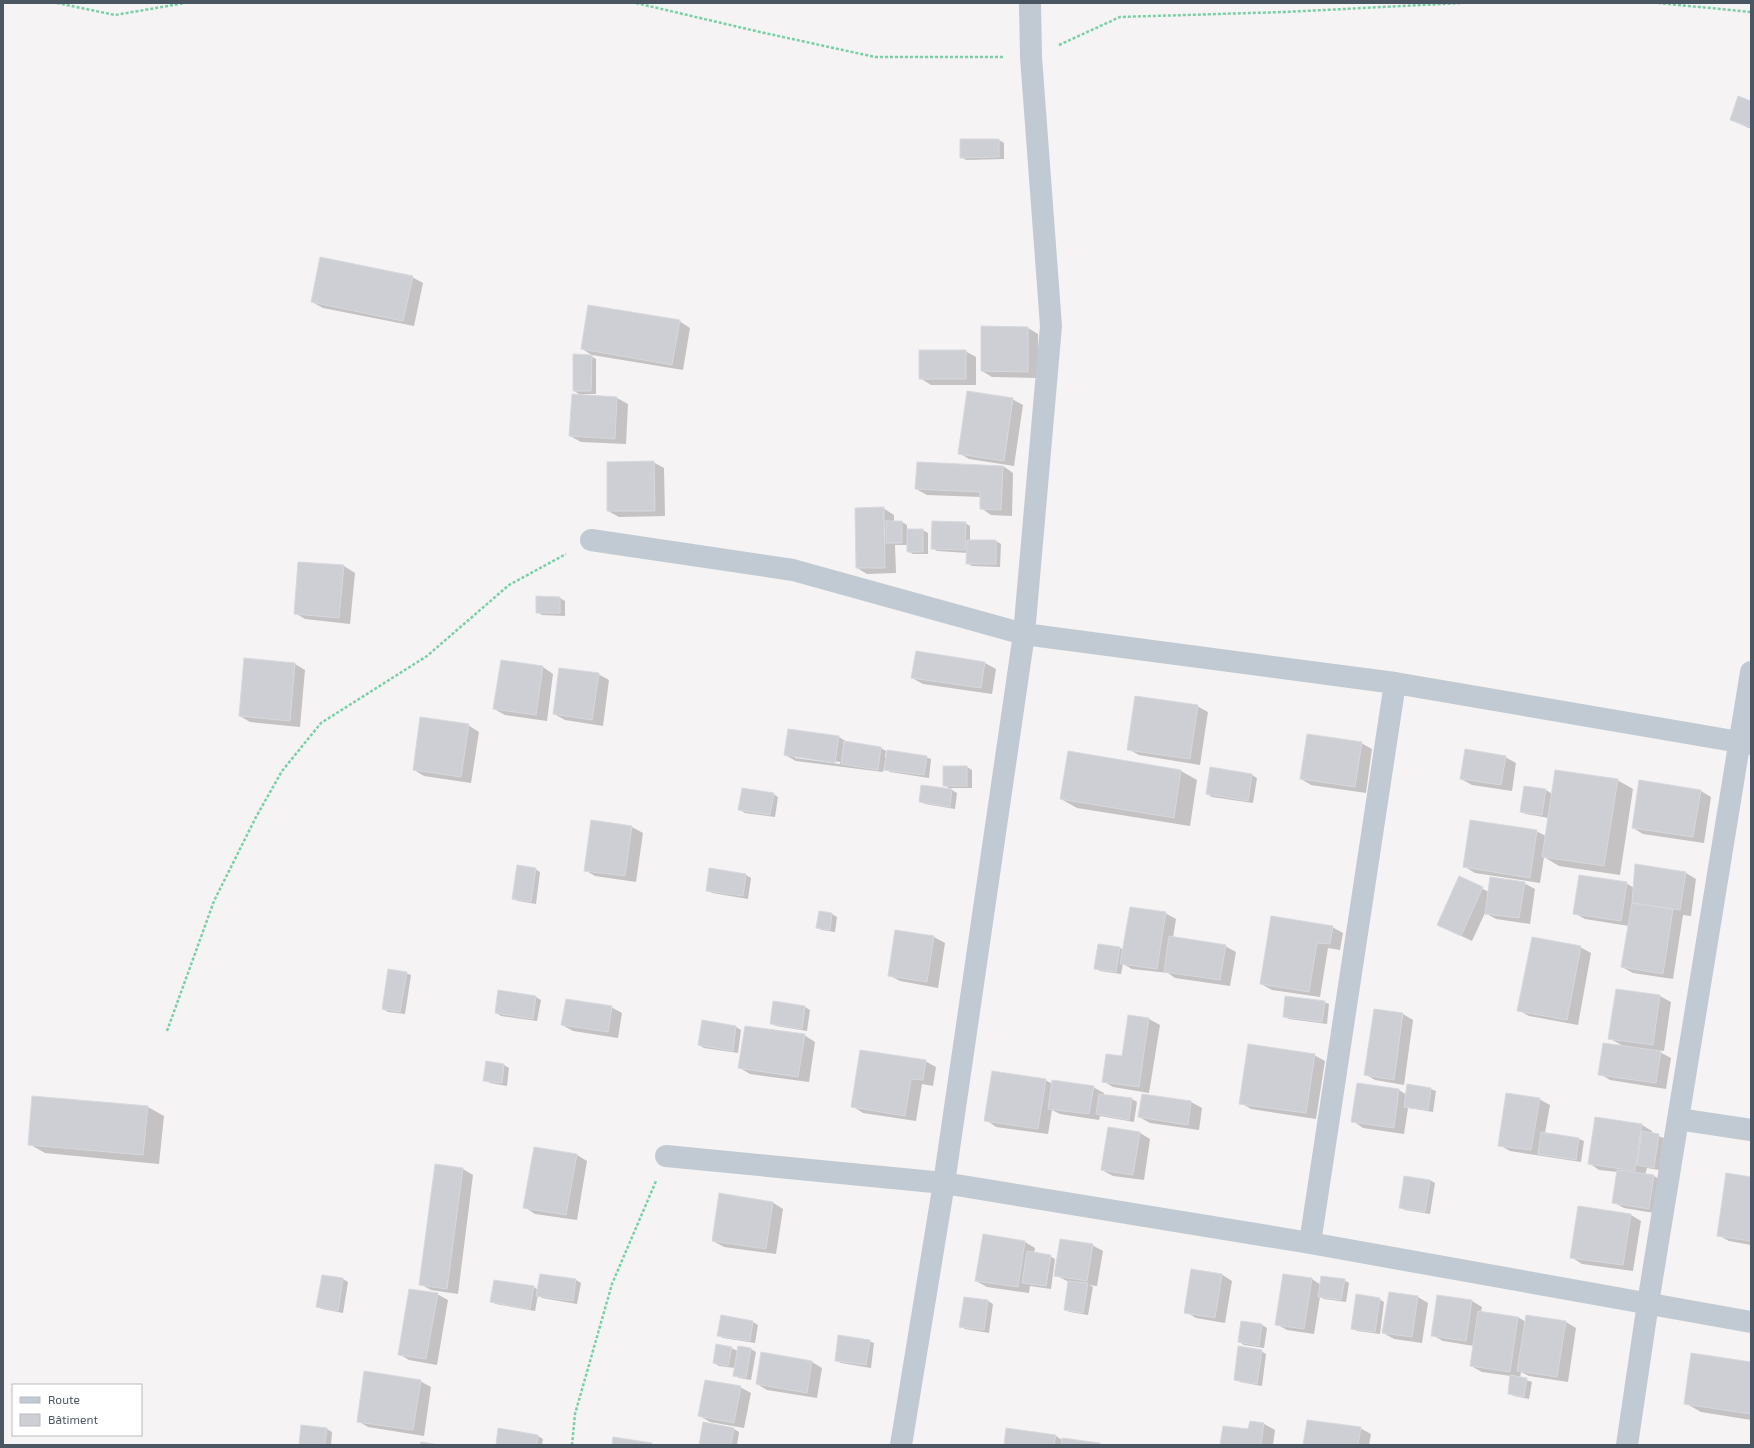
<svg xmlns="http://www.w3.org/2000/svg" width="1754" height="1448" viewBox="0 0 1754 1448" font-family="'Exo 2',sans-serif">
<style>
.shadow{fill:#0003;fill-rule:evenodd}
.building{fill:#cdcfd5;stroke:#d7d9de}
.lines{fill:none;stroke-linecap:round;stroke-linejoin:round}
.path{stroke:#7ad0a6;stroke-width:2.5;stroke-dasharray:3 2;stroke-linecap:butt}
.street{stroke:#c1cad2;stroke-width:22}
</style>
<rect width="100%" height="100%" fill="#f5f3f3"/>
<path class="shadow" d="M 1751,102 L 1751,129 L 1731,120 Z
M 999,140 L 1004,143 L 1004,159 L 966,160 L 961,157 Z
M 412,277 L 423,283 L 414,326 L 323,308 L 312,302 Z
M 679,321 L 690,328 L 683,370 L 592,355 L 582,349 Z
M 1028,328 L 1038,334 L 1038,378 L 992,377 L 982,371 Z
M 965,351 L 976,357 L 976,385 L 931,385 L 920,378 Z
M 591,356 L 596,359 L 596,394 L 579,394 L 574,391 Z
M 572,395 L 617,398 L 628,404 L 626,444 L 581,442 L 570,436 Z
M 1012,399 L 1023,405 L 1014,466 L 969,459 L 959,453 Z
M 653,462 L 664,468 L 665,516 L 619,517 L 608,511 Z
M 1003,466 L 1013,473 L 1012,516 L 991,515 L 981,508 L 981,497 L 927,495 L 916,489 Z
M 883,508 L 894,515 L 894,522 L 902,522 L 907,525 L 907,530 L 923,530 L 928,533 L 928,554 L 913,554 L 908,551 L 908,545 L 895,545 L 896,573 L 867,574 L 857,568 Z
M 965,523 L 970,526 L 970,541 L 996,541 L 1001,544 L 1000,567 L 972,566 L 967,563 L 968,553 L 937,551 L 932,548 Z
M 299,563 L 344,566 L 355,573 L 350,624 L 305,619 L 295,613 Z
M 537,597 L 560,598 L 565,601 L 565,616 L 542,615 L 537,612 Z
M 916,653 L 985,663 L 996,669 L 992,694 L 923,684 L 912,678 Z
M 501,661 L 543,667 L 553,674 L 547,721 L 505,715 L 494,709 Z
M 295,664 L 305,670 L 300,727 L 250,722 L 240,716 Z
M 598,674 L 609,680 L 603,726 L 565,720 L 554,714 Z
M 1197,706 L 1208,712 L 1200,765 L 1139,755 L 1128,749 Z
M 468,725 L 479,732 L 471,783 L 424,776 L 414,770 Z
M 789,730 L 839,737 L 849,743 L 881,748 L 886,751 L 885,757 L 926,757 L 931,759 L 929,778 L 890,772 L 884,768 L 883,772 L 796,761 L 785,755 ZM 795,756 L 840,762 L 840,764 L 795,758 Z
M 1361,743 L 1372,749 L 1366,793 L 1311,785 L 1301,779 Z
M 1069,752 L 1181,771 L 1197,780 L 1190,826 L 1077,808 L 1061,799 Z
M 1505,757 L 1516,763 L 1512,791 L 1472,785 L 1461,779 Z
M 944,767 L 967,767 L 972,770 L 972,788 L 949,788 L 944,785 Z
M 1210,769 L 1252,775 L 1257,778 L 1253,803 L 1212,797 L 1207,794 Z
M 1617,780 L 1633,789 L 1620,875 L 1559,866 L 1544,857 L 1540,883 L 1475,873 L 1465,867 L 1536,831 L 1546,836 L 1549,818 L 1526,814 L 1521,812 L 1525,787 L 1546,790 L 1552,794 Z
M 922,786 L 952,790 L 957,793 L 955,809 L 925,804 L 920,801 Z
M 1701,791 L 1711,797 L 1704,843 L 1643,834 L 1633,828 Z
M 773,794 L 778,797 L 775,817 L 745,813 L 740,810 Z
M 592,821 L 632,827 L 643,833 L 636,882 L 595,876 L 585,870 Z
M 535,869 L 540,872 L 536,904 L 518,901 L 513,899 Z
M 1686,873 L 1696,879 L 1691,916 L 1683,915 L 1673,979 L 1633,973 L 1622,967 L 1629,926 L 1585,919 L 1574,913 L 1626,883 L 1634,888 Z
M 746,875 L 751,878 L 748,899 L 712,893 L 707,890 Z
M 1460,878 L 1489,892 L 1524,883 L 1535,889 L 1530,924 L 1496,919 L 1485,913 L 1472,941 L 1449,930 Z
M 819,912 L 832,914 L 837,917 L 835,932 L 822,930 L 817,928 Z
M 1165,913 L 1176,919 L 1173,938 L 1225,946 L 1236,952 L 1230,986 L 1175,978 L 1168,973 L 1132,969 L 1123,964 L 1121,974 L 1100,971 L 1095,968 L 1120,948 L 1124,950 Z
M 1332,927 L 1343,933 L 1340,950 L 1328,948 L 1320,997 L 1272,990 L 1261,984 Z
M 896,931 L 934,937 L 945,943 L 938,988 L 900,981 L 889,975 Z
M 1580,947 L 1591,953 L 1578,1025 L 1529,1016 L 1518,1010 Z
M 406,973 L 411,975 L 405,1014 L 388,1012 L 383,1009 Z
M 1616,990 L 1660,996 L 1671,1002 L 1664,1051 L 1656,1050 L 1671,1058 L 1666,1089 L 1610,1080 L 1600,1074 L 1623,1046 L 1609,1038 Z
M 499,992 L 536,997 L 541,1000 L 537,1021 L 501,1016 L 496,1013 Z
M 1324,1002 L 1329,1004 L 1327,1024 L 1289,1019 L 1284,1016 Z
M 611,1007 L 622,1013 L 618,1038 L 573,1031 L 562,1025 Z
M 805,1007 L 810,1010 L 807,1031 L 776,1026 L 771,1023 Z
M 1403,1014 L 1413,1020 L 1404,1085 L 1375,1080 L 1365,1074 Z
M 1129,1016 L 1149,1019 L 1160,1025 L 1149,1093 L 1113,1087 L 1103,1081 L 1122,1058 Z
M 703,1022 L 736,1027 L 741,1030 L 738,1053 L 704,1048 L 699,1045 Z
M 804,1035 L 815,1042 L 809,1082 L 750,1074 L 740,1068 Z
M 1314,1055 L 1325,1061 L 1316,1119 L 1251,1109 L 1241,1103 Z
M 925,1061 L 936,1067 L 933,1086 L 922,1084 L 916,1121 L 863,1113 L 852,1106 Z
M 487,1062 L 504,1065 L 509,1068 L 507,1086 L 490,1083 L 485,1080 Z
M 1045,1080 L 1053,1084 L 1093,1087 L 1104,1093 L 1104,1095 L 1132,1099 L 1137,1102 L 1134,1122 L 1100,1116 L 1099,1120 L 1060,1114 L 1052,1110 L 1048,1134 L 996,1127 L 986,1120 Z
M 1358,1084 L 1399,1090 L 1407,1095 L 1408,1085 L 1431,1089 L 1436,1091 L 1433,1112 L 1408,1108 L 1404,1134 L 1363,1128 L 1353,1121 Z
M 1143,1095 L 1191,1102 L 1202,1108 L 1199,1130 L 1150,1123 L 1139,1117 Z
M 1539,1099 L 1550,1105 L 1545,1133 L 1579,1139 L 1584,1141 L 1581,1162 L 1510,1151 L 1499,1145 Z
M 148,1107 L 164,1116 L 159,1164 L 45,1153 L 29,1144 Z
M 1642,1125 L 1652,1131 L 1652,1134 L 1664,1138 L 1659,1170 L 1647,1168 L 1645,1175 L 1654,1176 L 1664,1182 L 1660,1214 L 1624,1208 L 1613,1202 L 1618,1172 L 1599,1170 L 1589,1163 Z
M 1140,1133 L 1150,1139 L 1144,1180 L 1113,1176 L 1102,1170 Z
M 577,1155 L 587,1161 L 577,1220 L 535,1214 L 524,1207 Z
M 463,1169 L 473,1175 L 458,1294 L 431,1290 L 420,1284 Z
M 1751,1178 L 1751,1245 L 1729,1241 L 1718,1235 Z
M 1430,1180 L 1435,1183 L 1430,1214 L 1405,1210 L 1400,1207 Z
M 772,1202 L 783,1209 L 776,1254 L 724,1247 L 713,1241 Z
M 1631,1215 L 1641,1221 L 1633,1271 L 1582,1264 L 1571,1257 Z
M 1025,1242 L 1035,1248 L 1034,1254 L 1050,1256 L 1055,1259 L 1051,1289 L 1030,1286 L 1029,1293 L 987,1287 L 976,1281 Z
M 1092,1245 L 1103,1251 L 1097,1286 L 1089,1285 L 1093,1287 L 1088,1315 L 1070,1312 L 1065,1310 L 1069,1282 L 1055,1275 Z
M 1221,1274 L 1232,1281 L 1225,1323 L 1196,1318 L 1186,1312 Z
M 541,1275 L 576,1280 L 581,1283 L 577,1304 L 542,1298 L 538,1295 L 535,1311 L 496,1304 L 491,1301 L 494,1281 L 534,1287 L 538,1290 Z
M 323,1276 L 343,1279 L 348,1282 L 343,1313 L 322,1309 L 317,1306 Z
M 1312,1279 L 1321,1285 L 1344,1280 L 1349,1283 L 1346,1302 L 1324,1299 L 1320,1297 L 1314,1334 L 1287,1330 L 1276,1324 Z
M 437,1294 L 448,1300 L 437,1365 L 409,1360 L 399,1354 Z
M 1418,1297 L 1428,1303 L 1422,1343 L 1394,1339 L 1383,1333 Z
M 1379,1299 L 1384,1302 L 1380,1334 L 1357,1331 L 1352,1328 Z
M 988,1301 L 993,1304 L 989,1333 L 965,1329 L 960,1326 Z
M 1472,1301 L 1482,1307 L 1481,1312 L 1518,1317 L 1526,1322 L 1566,1322 L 1576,1328 L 1568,1382 L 1529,1376 L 1521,1372 L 1520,1378 L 1532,1382 L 1529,1399 L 1514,1396 L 1509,1393 L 1511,1376 L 1482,1372 L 1471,1366 L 1474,1346 L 1443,1341 L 1432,1335 Z
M 722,1317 L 753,1322 L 758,1325 L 755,1343 L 723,1338 L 718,1335 Z
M 1242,1322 L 1262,1325 L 1267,1328 L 1264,1348 L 1244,1345 L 1239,1342 Z
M 869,1341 L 874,1343 L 871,1368 L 841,1363 L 836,1360 Z
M 739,1347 L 751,1349 L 756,1352 L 751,1380 L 739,1378 L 734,1375 L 735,1368 L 719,1366 L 714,1363 L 731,1348 L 738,1351 Z
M 1261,1351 L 1266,1354 L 1262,1386 L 1240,1382 L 1235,1379 Z
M 812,1362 L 822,1368 L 817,1398 L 767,1390 L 757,1384 Z
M 1751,1363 L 1751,1420 L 1701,1412 L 1685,1403 Z
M 420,1381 L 431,1387 L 424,1436 L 368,1427 L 358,1421 Z
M 740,1387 L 751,1393 L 744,1428 L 710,1422 L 700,1416 Z
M 1250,1422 L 1264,1424 L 1275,1430 L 1273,1445 L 1221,1445 L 1249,1430 Z
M 1360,1428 L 1371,1434 L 1369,1445 L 1304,1445 Z
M 327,1429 L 332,1432 L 331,1445 L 300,1445 Z
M 499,1429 L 538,1436 L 543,1439 L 542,1445 L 497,1445 Z
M 734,1429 L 739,1432 L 737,1445 L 700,1445 Z
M 1056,1436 L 1062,1440 L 1101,1445 L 1005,1445 Z"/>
<path class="building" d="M 1738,96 L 1751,101 L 1751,127 L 1730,120 Z
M 960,139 L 999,139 L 999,157 L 960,158 Z
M 320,257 L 413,276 L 403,321 L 311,302 Z
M 588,305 L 680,320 L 672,365 L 581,349 Z
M 981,326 L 1028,327 L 1028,372 L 981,371 Z
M 919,350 L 966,350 L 966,379 L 919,379 Z
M 573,354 L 592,355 L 591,391 L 573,391 Z
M 967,391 L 1013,398 L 1004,461 L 958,454 Z
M 572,394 L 617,397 L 615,439 L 569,436 Z
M 654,461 L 655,511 L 607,511 L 607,462 Z
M 917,462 L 1003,466 L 1001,510 L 980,509 L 980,492 L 915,489 Z
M 884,507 L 885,568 L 856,568 L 855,508 Z
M 886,521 L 902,521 L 902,543 L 886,543 Z
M 932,521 L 966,522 L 965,550 L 931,549 Z
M 907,529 L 923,529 L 923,552 L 907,552 Z
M 967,540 L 996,540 L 996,564 L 966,564 Z
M 298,562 L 344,565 L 339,618 L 294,614 Z
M 536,596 L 560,597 L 560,613 L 536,613 Z
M 916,651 L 985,662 L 981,688 L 911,678 Z
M 244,658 L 295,663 L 290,721 L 239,716 Z
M 501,660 L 543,666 L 536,715 L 493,709 Z
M 559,668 L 599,673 L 592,720 L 553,714 Z
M 1135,696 L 1198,705 L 1190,759 L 1127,750 Z
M 420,717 L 469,724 L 461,777 L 413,770 Z
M 788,729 L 839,736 L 835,763 L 784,755 Z
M 1307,734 L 1362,742 L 1355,787 L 1300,779 Z
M 844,741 L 881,747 L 878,770 L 841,764 Z
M 1465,749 L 1506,756 L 1501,785 L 1460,779 Z
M 887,750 L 927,756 L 924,775 L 884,770 Z
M 1068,751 L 1181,770 L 1174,818 L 1060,799 Z
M 943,766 L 967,766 L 967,786 L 943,786 Z
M 1210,767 L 1252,774 L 1248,801 L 1206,794 Z
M 1555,770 L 1618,779 L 1604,866 L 1542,857 Z
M 1639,780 L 1701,790 L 1693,837 L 1632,828 Z
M 921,785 L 952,789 L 950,807 L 919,802 Z
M 1524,786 L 1546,789 L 1542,815 L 1520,812 Z
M 742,788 L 774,793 L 770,815 L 738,810 Z
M 591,820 L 632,826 L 625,876 L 584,871 Z
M 1470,820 L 1537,830 L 1530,878 L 1463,867 Z
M 1635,864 L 1686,872 L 1680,910 L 1632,903 Z
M 517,865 L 536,868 L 531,902 L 512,899 Z
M 709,868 L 746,874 L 743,896 L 706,891 Z
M 1579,875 L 1627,882 L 1621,921 L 1573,914 Z
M 1459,876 L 1483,887 L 1461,936 L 1437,925 Z
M 1490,877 L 1525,882 L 1519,918 L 1485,914 Z
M 1632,903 L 1673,909 L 1663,974 L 1621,967 Z
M 1130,907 L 1166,912 L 1157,969 L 1120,964 Z
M 819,911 L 832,913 L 830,930 L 816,928 Z
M 1271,916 L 1333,926 L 1330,944 L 1317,943 L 1309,992 L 1260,984 Z
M 895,930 L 934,936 L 927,982 L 888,976 Z
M 1169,936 L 1226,945 L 1220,980 L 1164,972 Z
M 1532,937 L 1581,946 L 1567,1020 L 1517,1011 Z
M 1098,944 L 1120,947 L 1116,972 L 1094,969 Z
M 388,969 L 407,972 L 400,1012 L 382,1009 Z
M 1616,989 L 1660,995 L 1653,1045 L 1608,1039 Z
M 498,990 L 536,996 L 533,1019 L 495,1013 Z
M 1285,996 L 1325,1001 L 1322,1022 L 1283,1017 Z
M 566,999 L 612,1006 L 608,1032 L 561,1025 Z
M 773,1001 L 805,1006 L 802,1029 L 770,1024 Z
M 1374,1009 L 1403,1013 L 1394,1080 L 1364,1075 Z
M 1128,1015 L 1149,1018 L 1139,1087 L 1102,1082 L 1106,1054 L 1122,1056 Z
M 702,1020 L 736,1026 L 733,1051 L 698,1045 Z
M 745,1026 L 805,1034 L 798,1077 L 738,1068 Z
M 1603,1043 L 1661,1051 L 1656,1083 L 1598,1075 Z
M 1248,1044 L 1315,1054 L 1306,1113 L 1239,1104 Z
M 860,1050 L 926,1060 L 923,1080 L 911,1079 L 905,1116 L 851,1107 Z
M 486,1061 L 504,1064 L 502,1083 L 483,1081 Z
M 992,1071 L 1046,1079 L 1038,1129 L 984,1121 Z
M 1052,1080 L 1094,1086 L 1089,1114 L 1048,1109 Z
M 1357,1083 L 1399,1089 L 1394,1128 L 1351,1122 Z
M 1407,1084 L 1431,1088 L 1428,1110 L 1404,1107 Z
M 1506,1093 L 1540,1098 L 1531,1150 L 1498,1146 Z
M 1099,1094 L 1132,1098 L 1129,1120 L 1096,1114 Z
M 1142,1094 L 1191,1101 L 1188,1125 L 1138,1117 Z
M 32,1096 L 148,1106 L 143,1155 L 28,1145 Z
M 1595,1117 L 1642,1124 L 1635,1171 L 1588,1164 Z
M 1108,1127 L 1140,1132 L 1133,1175 L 1101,1170 Z
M 1642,1131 L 1659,1134 L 1654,1168 L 1637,1165 Z
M 1541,1132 L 1579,1138 L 1576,1160 L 1538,1154 Z
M 534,1147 L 577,1154 L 566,1215 L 523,1208 Z
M 435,1164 L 463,1168 L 447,1289 L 419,1285 Z
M 1617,1170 L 1654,1175 L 1649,1209 L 1612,1203 Z
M 1726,1173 L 1751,1177 L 1751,1241 L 1717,1236 Z
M 1404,1176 L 1430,1180 L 1425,1212 L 1399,1208 Z
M 719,1193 L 773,1202 L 766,1249 L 712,1241 Z
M 1578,1206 L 1631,1214 L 1623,1265 L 1570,1258 Z
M 983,1234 L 1025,1241 L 1018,1287 L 975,1281 Z
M 1060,1239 L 1093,1244 L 1087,1281 L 1054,1276 Z
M 1027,1251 L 1051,1255 L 1046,1286 L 1022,1283 Z
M 1191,1269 L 1222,1274 L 1215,1318 L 1184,1313 Z
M 540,1274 L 576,1279 L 573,1301 L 536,1296 Z
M 1283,1274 L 1312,1278 L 1304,1329 L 1275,1325 Z
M 322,1275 L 343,1278 L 338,1311 L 316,1307 Z
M 1321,1276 L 1345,1279 L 1341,1300 L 1318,1297 Z
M 494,1280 L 534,1286 L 530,1309 L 490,1302 Z
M 1068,1281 L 1088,1283 L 1083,1313 L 1064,1310 Z
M 409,1289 L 438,1293 L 426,1359 L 398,1355 Z
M 1389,1292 L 1418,1296 L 1412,1337 L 1382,1333 Z
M 1356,1294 L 1380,1298 L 1375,1332 L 1351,1329 Z
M 1437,1295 L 1472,1300 L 1466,1341 L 1431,1336 Z
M 964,1297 L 988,1300 L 984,1330 L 959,1327 Z
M 1478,1311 L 1518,1317 L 1510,1372 L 1470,1366 Z
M 721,1315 L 753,1321 L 750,1341 L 717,1336 Z
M 1526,1315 L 1566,1321 L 1557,1377 L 1517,1371 Z
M 1241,1321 L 1262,1324 L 1259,1346 L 1238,1342 Z
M 838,1335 L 870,1340 L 866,1365 L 835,1361 Z
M 716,1344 L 732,1347 L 728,1366 L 713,1363 Z
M 738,1346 L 751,1348 L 746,1378 L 733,1376 Z
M 1238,1346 L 1262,1350 L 1257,1384 L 1234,1380 Z
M 761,1352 L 812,1361 L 807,1393 L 756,1384 Z
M 1691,1353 L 1751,1362 L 1751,1414 L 1684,1404 Z
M 364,1371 L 421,1380 L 413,1430 L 357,1422 Z
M 1510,1375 L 1527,1378 L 1524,1397 L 1508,1394 Z
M 705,1380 L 741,1386 L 734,1423 L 698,1416 Z
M 1307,1420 L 1361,1427 L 1358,1445 L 1303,1445 Z
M 1250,1421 L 1264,1423 L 1261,1445 L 1220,1445 L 1223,1426 L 1248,1429 Z
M 703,1422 L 734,1428 L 731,1445 L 699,1445 Z
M 301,1425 L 327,1428 L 325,1445 L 299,1445 Z
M 498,1428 L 538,1435 L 537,1445 L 496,1445 Z
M 1006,1428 L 1056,1435 L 1054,1445 L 1004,1445 Z
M 613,1437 L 652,1443 L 651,1445 L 612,1445 Z
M 1062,1438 L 1100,1443 L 1100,1445 L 1061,1445 Z
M 421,1442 L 439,1445 L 420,1445 Z"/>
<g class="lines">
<path class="path" d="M 57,3 L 115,15 L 185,3
M 636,3 L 760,32 L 875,57 L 1003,57
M 1658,3 L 1751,12
M 1059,45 L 1120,17 L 1284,12 L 1462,3
M 167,1031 L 214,901 L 256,817 L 282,771 L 321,723 L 427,656 L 509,585 L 566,554
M 572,1445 L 575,1414 L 612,1284 L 656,1181"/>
<path class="street" d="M 591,540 L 793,570 L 1024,634 L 1395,683 L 1751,744
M 1678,1119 L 1751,1130
M 666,1156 L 944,1183 L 1310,1243 L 1751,1322
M 1310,1243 L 1395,683
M 901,1445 L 944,1183 L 1024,634 L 1051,326 L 1031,57 L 1030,3
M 1627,1445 L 1648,1303 L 1751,672"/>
</g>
<rect width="1754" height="1448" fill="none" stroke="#4a5661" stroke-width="8"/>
<rect x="12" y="1384" width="130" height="52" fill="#ffffff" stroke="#b7bbc0"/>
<rect x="20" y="1397" width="20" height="6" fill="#c1cad2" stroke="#b7bbc0"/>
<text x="48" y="1404" font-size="12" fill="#4a5661">Route</text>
<rect x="20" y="1414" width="20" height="12" fill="#cdcfd5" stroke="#b7bbc0"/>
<text x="48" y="1424" font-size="12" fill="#4a5661">Bâtiment</text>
</svg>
